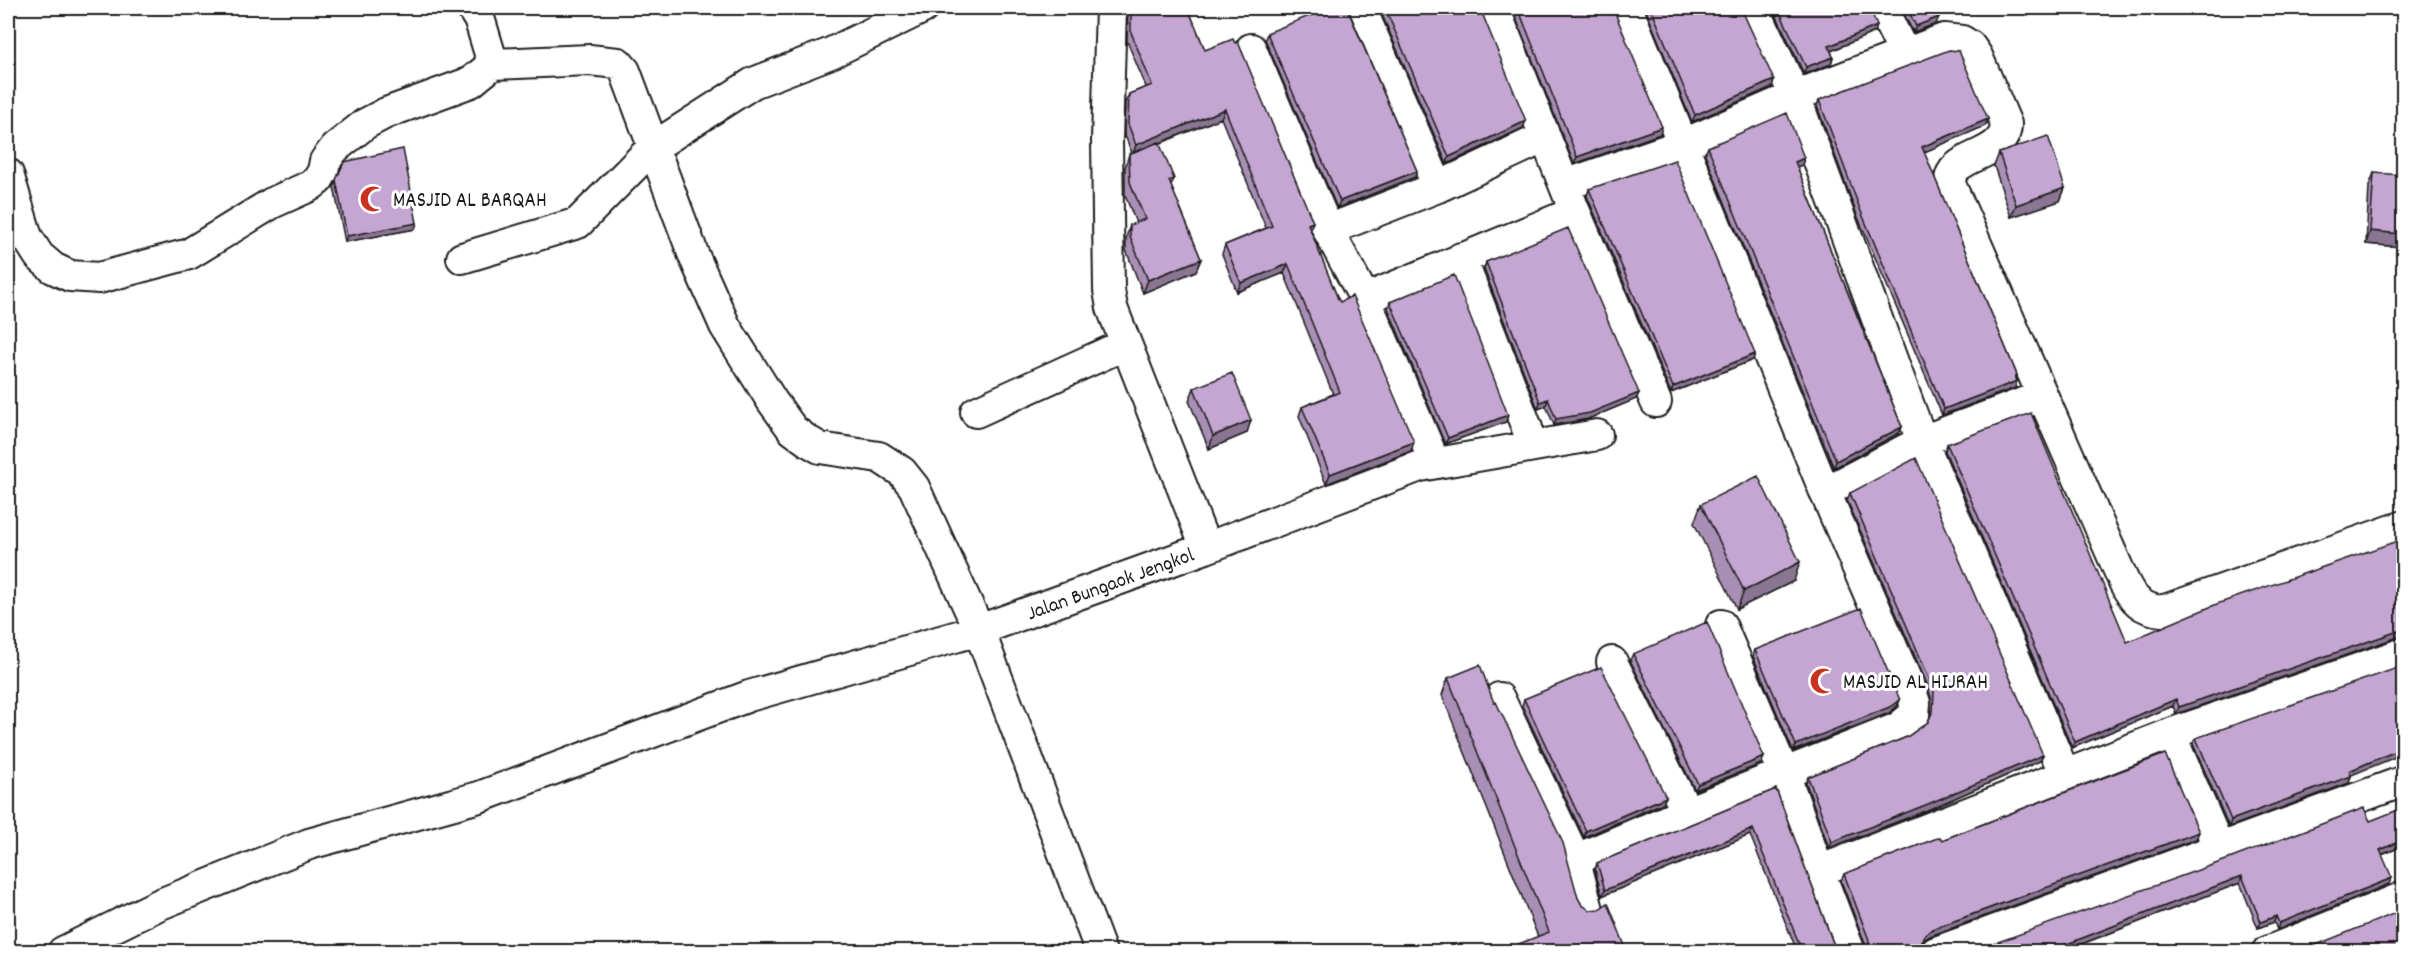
<svg xmlns="http://www.w3.org/2000/svg" width="2411" height="959" viewBox="0 0 2411 959" font-family="Dekko,sans-serif">
<style>
.lines{fill:none;stroke-linecap:round;stroke-linejoin:round}
.minor-casing{stroke:#1c1c1c;stroke-width:34}
.minor{stroke:#fff;stroke-width:30}
.wall{fill:#a98fb5;stroke:#1c1c1c;stroke-width:1.5}
.shaded-wall{fill:#8a7493;stroke:#1c1c1c;stroke-width:1.5}
.building{fill:#c5a6d2;stroke:#1c1c1c;stroke-width:1.5}
.labels{text-anchor:middle;stroke-width:6;stroke-linejoin:round;paint-order:stroke}
.poi-label{font-size:21px;fill:#1c1c1c;stroke:#fff;text-anchor:start}
.street-label{font-size:21px;fill:#1c1c1c;stroke:#fff}
</style>
<rect width="100%" height="100%" fill="#fff"/>
<filter id="ink" filterUnits="userSpaceOnUse"><feTurbulence type="fractalNoise" baseFrequency=".0167" numOctaves="2"/><feDisplacementMap in="SourceGraphic" scale="12" xChannelSelector="R" yChannelSelector="G"/><feConvolveMatrix kernelMatrix="1 2 1 2 8 2 1 2 1" color-interpolation-filters="sRGB"/></filter>
<g filter="url(#ink)">
<g class="lines">
<g class="minor-casing">
<path id="minor" d="M 472,8 L 480,21 L 493,64 L 589,60 L 618,63 L 625,71 L 694,256 L 725,326 L 772,401 L 793,430 L 808,441 L 820,448 L 879,457 L 902,472 L 914,487 L 979,630 L 1101,952
M 1494,8 L 1575,212 L 1656,402
M 1754,8 L 1795,96 L 1922,441 L 2065,775
M 1882,8 L 1904,53
M 1361,9 L 1438,187
M 1251,49 L 1328,230 L 1365,299 L 1429,449
M 8,174 L 27,237 L 39,256 L 53,268 L 70,276 L 99,278 L 189,254 L 272,203 L 310,186 L 318,180 L 323,171 L 325,161 L 335,148 L 365,124 L 386,113 L 471,82 L 493,64
M 1565,185 L 1684,144 L 1795,96 L 1944,39 L 1962,41 L 1970,46 L 1977,56 L 2006,124 C 2006,159 1947,153 1950,184 L 2124,582 C 2133,600 2142,609 2162,611 L 2404,526
M 1328,230 L 1438,187 L 1545,137
M 462,258 L 578,223 L 652,148 L 753,83 L 831,53 L 923,8
M 1461,258 L 1527,428
M 1365,299 L 1575,212
M 976,412 L 1124,345
M 1825,492 L 1922,441 L 2042,396
M 1206,548 L 1420,466 L 1597,435
M 1721,625 L 1784,773 L 1819,871 L 1850,952
M 1612,662 L 1687,812
M 1499,698 L 1573,854 L 1586,855 L 1687,812 L 1898,728 L 1914,715 L 1915,703 L 1911,691 L 1825,492 L 1627,8
M 2170,734 L 2220,850
M 1573,854 L 1588,910
M 1819,871 L 2170,734 L 2404,653
M 63,952 L 158,905 L 309,844 L 479,797 L 749,696 L 979,630 L 1206,548 L 1112,308 L 1109,290 L 1107,140 L 1111,8
M 1936,952 L 2404,781
M 2267,952 L 2404,897"/>
</g>
<use href="#minor" class="minor"/>
</g>
<path class="wall" d="M 1128,8 L 1188,8 L 1205,50 L 1310,230 L 1338,299 L 1411,451 L 1326,484 L 1299,416 L 1302,407 L 1333,394 L 1284,273 L 1237,292 L 1222,254 L 1225,245 L 1266,228 L 1221,118 L 1159,144 L 1174,179 L 1171,186 L 1201,259 L 1196,271 L 1143,293 L 1126,250 L 1126,238 L 1130,225 L 1136,223 L 1125,195 L 1125,167 L 1129,154 L 1132,153 L 1124,133 L 1125,103 L 1129,94 L 1146,87 L 1127,41 Z
M 1379,8 L 1480,8 L 1523,128 L 1447,164 Z
M 1512,8 L 1613,8 L 1660,134 L 1574,164 Z
M 1645,8 L 1741,8 L 1772,87 L 1692,122 Z
M 1773,8 L 1870,8 L 1875,32 L 1831,51 L 1833,57 L 1831,64 L 1804,74 Z
M 1901,8 L 1935,8 L 1936,24 L 1913,32 Z
M 1348,9 L 1417,171 L 1415,177 L 1337,208 L 1265,39 L 1267,33 Z
M 1819,100 L 1988,119 L 1985,126 L 1924,152 L 2017,375 L 2015,388 L 1942,415 L 1857,215 L 1817,106 Z
M 1708,147 L 1804,158 L 1802,165 L 1797,167 L 1902,427 L 1899,433 L 1834,468 L 1705,154 Z
M 1999,153 L 2065,188 L 2060,201 L 2011,217 L 1994,166 Z
M 344,162 L 415,229 L 345,242 L 334,187 Z
M 2374,173 L 2401,247 L 2366,244 L 2369,186 Z
M 1589,189 L 1753,360 L 1671,393 L 1587,196 Z
M 1486,262 L 1639,393 L 1636,399 L 1588,419 L 1554,425 L 1546,406 L 1538,409 L 1484,269 Z
M 1390,302 L 1506,422 L 1445,444 L 1388,308 Z
M 1194,388 L 1247,433 L 1209,449 L 1189,401 Z
M 1947,444 L 2127,642 L 2398,637 L 2176,714 L 2173,706 L 2072,748 L 1945,451 Z
M 1850,493 L 2040,761 L 1925,811 L 1829,848 L 1806,783 L 1808,777 L 1907,737 L 1928,722 L 1931,715 L 1931,698 L 1927,684 L 1847,500 Z
M 1701,504 L 1794,581 L 1737,609 L 1694,523 Z
M 1755,650 L 1900,700 L 1897,706 L 1889,713 L 1793,751 L 1753,656 Z
M 1633,654 L 1764,757 L 1761,764 L 1695,790 L 1630,660 Z
M 1448,678 L 1494,703 L 1578,898 L 1582,905 L 1627,951 L 1538,937 L 1442,695 Z
M 1524,699 L 1663,803 L 1584,837 L 1522,706 Z
M 2196,738 L 2351,775 L 2349,783 L 2229,827 L 2193,744 Z
M 1776,789 L 1836,951 L 1797,951 L 1750,835 L 1602,896 L 1595,870 L 1597,863 Z
M 2403,808 L 2403,846 L 2382,855 L 2389,884 L 2277,930 L 2274,922 L 2258,928 L 2240,883 L 2064,951 Z
M 2196,839 L 1930,936 L 1922,941 L 1921,944 L 1922,951 L 1867,951 L 1866,946 L 1841,881 L 1844,874 L 1942,840 Z"/>
<path class="shaded-wall" d="M 1939,17 L 1936,24 L 1913,32 L 1916,26 Z
M 1877,26 L 1875,32 L 1826,53 L 1829,46 Z
M 1833,57 L 1831,64 L 1804,74 L 1806,67 Z
M 1774,80 L 1772,87 L 1692,122 L 1695,115 Z
M 1225,109 L 1221,118 L 1133,154 L 1136,145 Z
M 1988,119 L 1985,126 L 1920,154 L 1922,147 Z
M 1526,121 L 1523,128 L 1447,164 L 1449,157 Z
M 1662,127 L 1660,134 L 1574,164 L 1577,157 Z
M 1804,158 L 1802,165 L 1792,169 L 1795,162 Z
M 1417,171 L 1415,177 L 1337,208 L 1340,201 Z
M 2065,188 L 2060,201 L 2011,217 L 2016,205 Z
M 1313,222 L 1310,231 L 1308,224 Z
M 417,223 L 415,229 L 345,242 L 347,236 Z
M 2370,231 L 2403,234 L 2403,238 L 2401,247 L 2366,244 Z
M 1201,259 L 1196,271 L 1143,293 L 1148,280 Z
M 1288,264 L 1284,273 L 1237,292 L 1241,283 Z
M 1755,354 L 1753,360 L 1671,393 L 1673,387 Z
M 2017,381 L 2015,388 L 1942,415 L 1944,409 Z
M 1639,393 L 1636,399 L 1588,419 L 1554,425 L 1556,419 Z
M 1548,399 L 1546,406 L 1538,409 L 1540,402 Z
M 1508,415 L 1506,422 L 1445,444 L 1448,438 Z
M 1251,420 L 1247,433 L 1209,449 L 1213,436 Z
M 1902,427 L 1899,433 L 1834,468 L 1836,461 Z
M 1414,442 L 1411,451 L 1326,484 L 1330,474 Z
M 1800,562 L 1794,581 L 1737,609 L 1744,591 Z
M 2401,630 L 2403,630 L 2403,636 L 2398,637 L 2176,714 L 2179,707 Z
M 2176,699 L 2173,706 L 2072,748 L 2075,742 Z
M 1900,700 L 1897,706 L 1889,713 L 1793,751 L 1796,745 Z
M 2403,748 L 2403,754 L 2347,777 L 2349,771 Z
M 2043,755 L 2040,761 L 1925,811 L 1829,848 L 1832,842 Z
M 1764,757 L 1761,764 L 1695,790 L 1698,784 Z
M 2351,776 L 2349,783 L 2229,827 L 2231,820 Z
M 1666,797 L 1663,803 L 1584,837 L 1586,831 Z
M 1753,829 L 1750,835 L 1602,896 L 1605,890 Z
M 2199,832 L 2196,839 L 1930,936 L 1922,941 L 1925,935 L 1932,929 Z
M 2403,840 L 2403,846 L 2378,856 L 2380,850 Z
M 2242,876 L 2240,883 L 2063,951 L 2049,951 Z
M 2392,878 L 2389,884 L 2277,930 L 2279,923 Z
M 2276,916 L 2274,922 L 2258,928 L 2261,922 Z"/>
<path class="building" d="M 1131,8 L 1188,8 L 1205,50 L 1233,39 L 1235,43 L 1238,42 L 1313,222 L 1308,224 L 1338,299 L 1340,302 L 1352,296 L 1414,442 L 1330,474 L 1302,407 L 1340,392 L 1288,264 L 1241,283 L 1225,245 L 1272,226 L 1225,109 L 1136,145 L 1128,124 L 1129,94 L 1152,85 L 1131,32 Z
M 1329,8 L 1347,8 L 1417,171 L 1340,201 L 1267,33 Z
M 1385,8 L 1480,8 L 1526,121 L 1449,157 Z
M 1518,8 L 1613,8 L 1662,127 L 1577,157 Z
M 1651,8 L 1741,8 L 1774,80 L 1695,115 Z
M 1778,8 L 1870,8 L 1877,26 L 1829,46 L 1833,57 L 1806,67 Z
M 1907,8 L 1935,8 L 1939,17 L 1916,26 Z
M 1949,50 L 1959,51 L 1988,119 L 1922,147 L 2017,375 L 2015,376 L 2017,381 L 1944,409 L 1860,209 L 1819,100 Z
M 1787,113 L 1804,158 L 1795,162 L 1902,427 L 1836,461 L 1708,147 Z
M 2048,136 L 2065,188 L 2016,205 L 1999,153 Z
M 1159,142 L 1174,179 L 1169,181 L 1201,259 L 1148,280 L 1130,237 L 1130,225 L 1145,219 L 1130,182 L 1129,154 Z
M 403,149 L 417,223 L 347,236 L 336,180 L 344,162 Z
M 1675,160 L 1755,354 L 1673,387 L 1589,189 Z
M 2374,173 L 2403,175 L 2403,234 L 2370,231 Z
M 1568,228 L 1639,393 L 1590,413 L 1556,419 L 1548,399 L 1540,402 L 1486,262 Z
M 1454,275 L 1508,415 L 1448,438 L 1390,302 Z
M 1232,373 L 1251,420 L 1213,436 L 1194,388 Z
M 2031,413 L 2127,642 L 2217,604 L 2403,539 L 2403,630 L 2401,630 L 2179,707 L 2176,699 L 2075,742 L 1947,444 Z
M 1916,458 L 2043,755 L 1928,804 L 1832,842 L 1808,777 L 1907,737 L 1928,722 L 1933,710 L 1934,691 L 1929,678 L 1850,493 Z
M 1758,476 L 1800,562 L 1744,591 L 1701,504 Z
M 1861,608 L 1900,700 L 1892,706 L 1796,745 L 1755,650 Z
M 1707,622 L 1764,757 L 1698,784 L 1633,654 Z
M 1480,665 L 1494,703 L 1496,702 L 1563,843 L 1578,898 L 1582,905 L 1590,910 L 1599,909 L 1608,903 L 1627,951 L 1501,951 L 1549,932 L 1448,678 Z
M 2403,666 L 2403,748 L 2349,771 L 2351,776 L 2231,820 L 2196,738 Z
M 1601,667 L 1666,797 L 1586,831 L 1524,699 Z
M 2165,754 L 2199,832 L 1932,929 L 1925,935 L 1921,943 L 1922,951 L 1868,951 L 1869,949 L 1869,940 L 1844,874 L 1940,837 L 1942,840 Z
M 1776,789 L 1836,951 L 1802,951 L 1753,829 L 1605,890 L 1597,863 Z
M 2364,808 L 2370,821 L 2403,808 L 2403,840 L 2380,850 L 2392,878 L 2279,923 L 2276,916 L 2261,922 L 2242,876 L 2049,951 L 1973,951 L 2229,859 Z
M 2403,910 L 2403,951 L 2301,951 Z"/>
</g>
<defs>
<g id="mosque-bare" transform="scale(2.07)"><path d="M3.5-4.9A6 6 0 1 0 3.5 4.9A5 5 0 1 1 3.5-4.9Z" fill="#c8321e" stroke="#fff" stroke-width="2.5" paint-order="stroke"/></g>
</defs>
<g fill-rule="evenodd">
<use href="#mosque-bare" x="373" y="199"/>
<use href="#mosque-bare" x="1823" y="681"/>
</g>
<g class="labels">
<g class="poi-label">
<text x="393" y="206">MASJID AL BARQAH</text>
<text x="1843" y="688">MASJID AL HIJRAH</text>
</g>
<g class="street-label">
<text transform="translate(1110 583) rotate(-20)" y="7">Jalan Bungaok Jengkol</text>
</g>
</g>
<rect width="2411" height="959" fill="none" stroke="#fff" stroke-width="30"/>
<rect x="15" y="15" width="2381" height="929" fill="none" stroke="#1c1c1c" stroke-width="2" filter="url(#ink)"/>
</svg>
